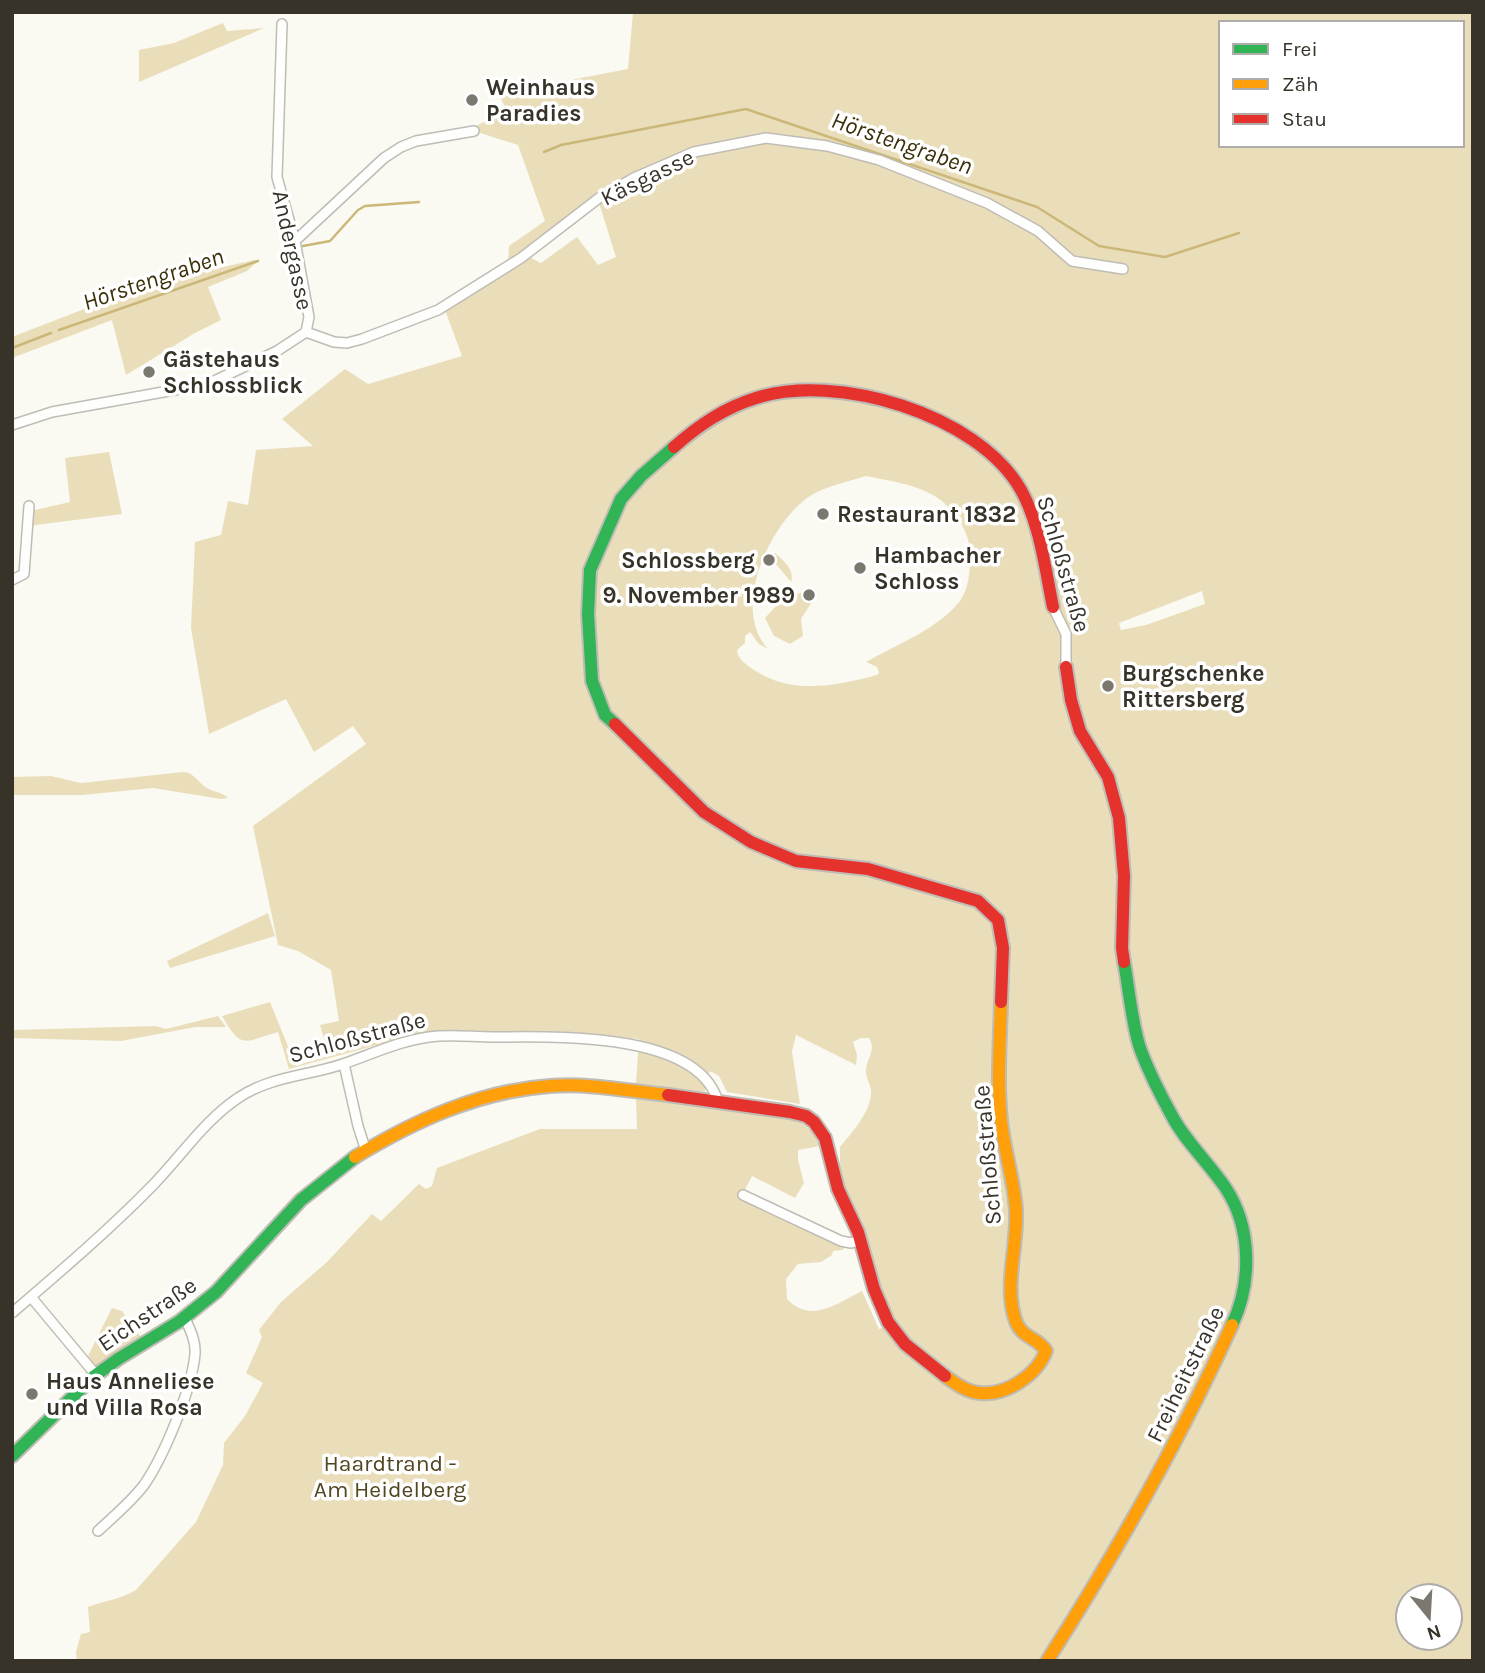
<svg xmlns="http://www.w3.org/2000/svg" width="1485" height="1673" viewBox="0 0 1485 1673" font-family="Karla,sans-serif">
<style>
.green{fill:#eadeba;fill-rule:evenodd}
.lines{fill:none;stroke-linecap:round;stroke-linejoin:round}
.stream{stroke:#cbb878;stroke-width:2.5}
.street-casing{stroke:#bfbcb5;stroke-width:12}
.fast-casing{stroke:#bfbcb5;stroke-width:16}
.slow-casing{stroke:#bfbcb5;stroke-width:16}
.jam-casing{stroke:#bfbcb5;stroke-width:16}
.street{stroke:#fefefd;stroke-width:9}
.fast{stroke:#30b455;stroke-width:12}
.slow{stroke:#ff9f0a;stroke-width:12}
.jam{stroke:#e5322d;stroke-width:12}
.poi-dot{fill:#7b786f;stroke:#fff;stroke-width:2.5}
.labels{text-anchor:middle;stroke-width:7;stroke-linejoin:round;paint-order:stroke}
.poi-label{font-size:23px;font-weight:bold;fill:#373329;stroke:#fff;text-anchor:start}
.street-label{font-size:23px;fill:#373329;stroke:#fff}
.park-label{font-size:23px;fill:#514620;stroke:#fff}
.water-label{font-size:24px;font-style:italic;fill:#3b3009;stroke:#fff}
</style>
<rect width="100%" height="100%" fill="#faf9f2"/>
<path class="green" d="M 633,12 L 1473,12 L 1473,1661 L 77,1661 L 76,1652 L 81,1634 L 90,1632 L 88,1607 C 103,1601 122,1599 136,1590 L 196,1522 L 223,1465 L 224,1443 L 245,1416 L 263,1383 L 246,1373 L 262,1337 L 259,1330 L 281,1302 L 327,1262 L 372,1214 L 381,1221 L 419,1184 L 426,1189 L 432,1186 L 437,1168 L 540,1129 L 637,1129 L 636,1098 L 744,1110 L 800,1122 L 813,1132 L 820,1146 L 798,1150 L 798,1160 L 804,1183 L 795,1198 L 752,1176 L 740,1199 L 845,1245 L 843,1250 L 833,1251 L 832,1255 L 821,1262 L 798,1264 L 786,1279 L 787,1299 C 811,1324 836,1304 862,1291 L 879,1329 L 895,1323 L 886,1304 L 861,1225 L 840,1177 L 840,1147 C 852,1133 873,1109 871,1090 C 870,1083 865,1076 866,1069 C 868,1056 876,1051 869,1038 L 861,1038 L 853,1042 L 857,1055 L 856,1065 L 796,1035 L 792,1052 L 800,1104 L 727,1092 L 719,1076 L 712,1072 L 706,1073 L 705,1092 L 636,1083 L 639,1039 L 580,1033 L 410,1036 L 289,1069 L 278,1032 C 243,1042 242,1050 222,1016 L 270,1002 L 296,1066 L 329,1055 L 320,1025 L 339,1021 L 331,970 L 298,951 L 278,945 L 253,826 L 366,744 L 353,726 L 314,752 L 286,699 L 209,734 L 191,628 L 195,542 L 221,535 L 228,501 L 248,505 L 256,450 L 313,446 L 282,419 L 345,369 L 368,384 L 462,356 L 445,310 L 527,256 L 541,263 L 577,237 L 598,265 L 616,257 L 599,203 L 668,167 L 745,139 L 651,167 L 508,265 L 509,246 L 545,221 L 518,145 L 474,131 L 474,127 L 507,110 L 498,94 L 628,69 ZM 1221,23 L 1462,23 L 1462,145 L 1221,145 ZM 866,476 C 903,484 937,486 959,520 C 967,533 971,544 970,560 C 970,573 968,590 960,601 C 937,630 897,644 866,662 L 877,667 L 879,673 L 877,675 C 835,686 792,695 754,670 C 746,664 738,660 737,650 L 745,643 L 745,636 L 750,632 L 759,644 L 768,649 C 732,610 766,534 801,503 C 818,487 844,483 866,476 ZM 1202,591 L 1205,604 L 1146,625 L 1121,630 L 1119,623 ZM 1408,1596 L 1450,1596 L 1450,1638 L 1408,1638 Z
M 223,23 L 227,31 L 264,28 L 139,82 L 139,50 L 174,43 Z
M 255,260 L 258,261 L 247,271 L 208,287 L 221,320 L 195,333 L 126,375 L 112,320 L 12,358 L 12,337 L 154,282 Z
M 109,452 L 122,514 L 28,526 L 28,508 L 35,510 L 70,502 L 65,458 Z
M 775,553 C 784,561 795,570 791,582 L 771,558 Z
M 792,589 L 798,594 L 806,590 L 815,597 L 801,619 L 803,636 L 790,644 L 774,636 L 765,618 Z
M 183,772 C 194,772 197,782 207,788 C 213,792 222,792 228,798 L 221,799 L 153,788 L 82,795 L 12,795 L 12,777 L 51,776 L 81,783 Z
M 268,913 L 275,936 L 170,968 L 167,961 Z
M 218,1016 L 226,1027 L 195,1027 L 121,1041 L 12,1038 L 12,1030 L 156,1026 L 166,1029 Z
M 112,1308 L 122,1311 L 141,1337 L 96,1366 L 88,1356 Z"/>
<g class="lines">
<path class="stream" d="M 544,152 L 561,145 L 746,109 L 1037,207 L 1099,246 L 1165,257 L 1239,233
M 303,246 L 330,241 L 358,210 L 365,206 L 419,202
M 59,330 L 258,261
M 12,348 L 51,333"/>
<g class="street-casing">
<path id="street" d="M 295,241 L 384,158 L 401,147 L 416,141 L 474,131
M 306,332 L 334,342 L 347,343 L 362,339 L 438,310 L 521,258 L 599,198 L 634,178 L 694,152 L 766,138 L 827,146 L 879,160 L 987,203 L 1038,231 L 1072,261 L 1123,269
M 12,425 L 52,412 L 208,384 L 277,351 L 306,332 L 309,317 L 295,241 L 277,177 L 282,24
M 12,580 L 24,574 L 29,506
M 1053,607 L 1066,634 L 1066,667
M 344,1064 L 358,1126 L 366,1151
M 743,1195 L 841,1241 L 851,1243 L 860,1240
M 31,1297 L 96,1375
M 12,1313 C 61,1271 109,1230 153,1185 C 182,1155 204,1121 238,1098 C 271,1076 308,1076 343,1064 C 372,1054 399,1041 429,1037 C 450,1034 472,1037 493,1037 C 550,1037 698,1030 718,1102
M 98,1531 C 114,1516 131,1502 144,1485 C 164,1456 192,1389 195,1354 C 196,1341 190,1330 185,1318"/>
</g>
<g class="fast-casing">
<path id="fast" d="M 615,724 L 605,715 L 592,681 L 588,614 L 590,570 L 621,499 L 641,476 L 674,447
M 1124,962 C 1129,988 1132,1027 1141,1051 C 1149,1072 1160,1094 1171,1114 C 1184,1140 1208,1162 1225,1187 C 1252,1227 1252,1283 1232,1325
M 12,1456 L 93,1377 L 118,1359 L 180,1321 L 216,1292 L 301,1200 L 355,1157"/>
</g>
<g class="slow-casing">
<path id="slow" d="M 355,1157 C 414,1121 479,1091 550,1086 C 589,1083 629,1091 668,1095
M 945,1376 C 956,1384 967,1392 980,1393 C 1006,1396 1037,1375 1046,1351 C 1039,1338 1022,1338 1016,1322 C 1003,1287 1018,1247 1016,1210 C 1014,1180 1004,1150 1001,1120 C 997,1081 1000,1041 1001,1002
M 1047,1661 C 1116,1553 1179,1442 1232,1325"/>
</g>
<g class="jam-casing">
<path id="jam" d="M 674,447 C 699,425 724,408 756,398 C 836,372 978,414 1021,490 C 1040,524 1045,568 1053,607
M 1066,667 L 1071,700 L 1080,731 L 1108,777 L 1119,818 L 1124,876 L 1122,948 L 1124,962
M 615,724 L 704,812 L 751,842 L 796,861 L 868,869 L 978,901 L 998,920 L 1003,948 L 1001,1002
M 668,1095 L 790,1112 L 806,1116 L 814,1122 L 825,1138 L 838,1189 L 858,1232 L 874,1289 L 888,1322 L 905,1344 L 945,1376"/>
</g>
<use href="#street" class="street"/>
<use href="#fast" class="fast"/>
<use href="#slow" class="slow"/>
<use href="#jam" class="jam"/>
</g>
<g class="poi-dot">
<circle cx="472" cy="100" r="7"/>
<circle cx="149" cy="372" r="7"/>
<circle cx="823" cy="514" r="7"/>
<circle cx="769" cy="560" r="7"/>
<circle cx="860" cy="568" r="7"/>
<circle cx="809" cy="595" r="7"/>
<circle cx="1108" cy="686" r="7"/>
<circle cx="32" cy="1394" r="7"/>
</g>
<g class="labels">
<g class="poi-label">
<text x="486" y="95">Weinhaus<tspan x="486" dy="26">Paradies</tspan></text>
<text x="163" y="367">Gästehaus<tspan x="163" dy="26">Schlossblick</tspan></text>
<text x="837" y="522">Restaurant 1832</text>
<text x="874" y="563">Hambacher<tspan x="874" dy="26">Schloss</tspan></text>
<text x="755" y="568" text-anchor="end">Schlossberg</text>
<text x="795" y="603" text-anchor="end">9. November 1989</text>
<text x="1122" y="681">Burgschenke<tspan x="1122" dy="26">Rittersberg</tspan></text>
<text x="46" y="1389">Haus Anneliese<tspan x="46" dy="26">und Villa Rosa</tspan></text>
</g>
<g class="street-label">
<text transform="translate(647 177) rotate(-26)" y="8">Käsgasse</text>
<text transform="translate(293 250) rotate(78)" y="8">Andergasse</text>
<text transform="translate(1064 564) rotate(74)" y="8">Schloßstraße</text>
<text transform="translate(357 1037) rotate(-15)" y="8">Schloßstraße</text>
<text transform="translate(987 1155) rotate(-95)" y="8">Schloßstraße</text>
<text transform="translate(147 1314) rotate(-34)" y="8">Eichstraße</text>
<text transform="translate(1185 1374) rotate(-64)" y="8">Freiheitstraße</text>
</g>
<g class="park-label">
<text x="390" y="1471">Haardtrand -<tspan x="390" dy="26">Am Heidelberg</tspan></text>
</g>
<g class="water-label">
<text transform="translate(902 143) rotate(19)" y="8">Hörstengraben</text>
<text transform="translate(153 279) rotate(-19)" y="8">Hörstengraben</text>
</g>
</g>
<rect width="1485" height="1673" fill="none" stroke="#373329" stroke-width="28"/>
<rect x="1219" y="21" width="245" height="126" fill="#ffffff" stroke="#afada9" stroke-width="2"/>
<rect x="1233" y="44" width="35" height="10" fill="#30b455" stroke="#afada9" stroke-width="2"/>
<text x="1282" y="56" font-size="21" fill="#373329">Frei</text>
<rect x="1233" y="79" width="35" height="10" fill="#ff9f0a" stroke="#afada9" stroke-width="2"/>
<text x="1282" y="91" font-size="21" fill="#373329">Zäh</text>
<rect x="1233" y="114" width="35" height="10" fill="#e5322d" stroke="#afada9" stroke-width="2"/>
<text x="1282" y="126" font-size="21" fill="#373329">Stau</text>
<g transform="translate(1429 1617) rotate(162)"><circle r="33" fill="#ffffff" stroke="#afada9" stroke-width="2"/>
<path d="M0-5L12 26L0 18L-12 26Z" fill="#7b786f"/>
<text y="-10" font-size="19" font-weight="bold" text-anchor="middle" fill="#373329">N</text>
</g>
</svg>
